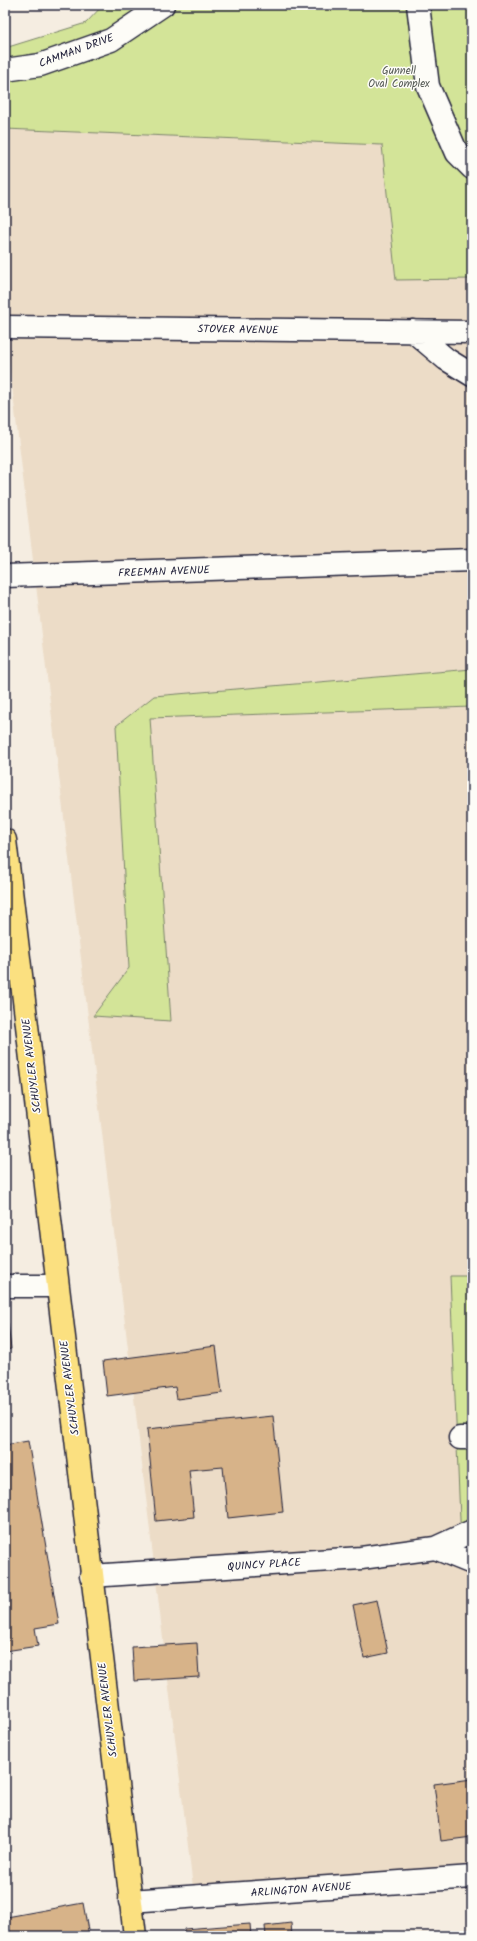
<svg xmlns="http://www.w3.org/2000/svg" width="477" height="1941" viewBox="0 0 477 1941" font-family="Kalam,sans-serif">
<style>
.built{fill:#ecdcc7}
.green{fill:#d3e498;stroke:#7a836a}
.building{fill:#d7b389;stroke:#22223b}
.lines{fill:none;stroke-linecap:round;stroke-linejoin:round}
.minor-casing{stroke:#22223b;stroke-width:25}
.major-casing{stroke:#22223b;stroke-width:25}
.minor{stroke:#fdfcf7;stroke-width:22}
.major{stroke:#fbe080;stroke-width:22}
.labels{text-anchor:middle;stroke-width:3;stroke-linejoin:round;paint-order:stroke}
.street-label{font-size:11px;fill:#22223b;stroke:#fdfcf7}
.park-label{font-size:11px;fill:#575c57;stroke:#fdfcf7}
</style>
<rect width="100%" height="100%" fill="#f5ede1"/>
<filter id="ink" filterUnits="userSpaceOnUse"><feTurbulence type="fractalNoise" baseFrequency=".025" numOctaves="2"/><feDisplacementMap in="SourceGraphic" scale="8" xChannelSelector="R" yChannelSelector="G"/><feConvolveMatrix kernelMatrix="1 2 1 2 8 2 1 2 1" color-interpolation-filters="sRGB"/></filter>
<g filter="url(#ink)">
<path class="built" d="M 5,129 L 383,145 L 396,279 L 472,279 L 472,669 L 154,696 L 116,726 L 129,968 L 93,1016 L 171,1020 L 149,718 L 472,707 L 472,1276 L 450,1277 L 472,1568 L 472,1881 L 194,1896 L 5,328 Z"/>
<path class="green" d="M 103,5 L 472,5 L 472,279 L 396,280 L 382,145 L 5,129 L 5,48 L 86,23 Z
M 472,669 L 472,707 L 150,718 L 171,1021 L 93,1016 L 129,968 L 116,726 L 154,696 Z
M 450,1276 L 472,1276 L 472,1568 L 462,1568 Z"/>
<path class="building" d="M 5,1323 L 8,1323 L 11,1349 L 5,1350 Z
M 216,1346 L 222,1393 L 177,1399 L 175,1387 L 107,1396 L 103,1361 Z
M 273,1416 L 283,1512 L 228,1518 L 223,1467 L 189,1470 L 194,1517 L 156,1521 L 147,1429 Z
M 28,1441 L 59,1624 L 35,1628 L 38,1646 L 5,1651 L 5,1445 Z
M 377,1600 L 388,1653 L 364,1658 L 353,1605 Z
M 197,1643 L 199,1677 L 134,1681 L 132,1647 Z
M 472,1779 L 472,1837 L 441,1841 L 434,1784 Z
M 83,1903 L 89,1936 L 10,1936 L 7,1917 Z
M 291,1923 L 292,1936 L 266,1936 L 265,1926 Z
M 250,1924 L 251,1936 L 184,1936 L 184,1929 Z
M 472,1932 L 472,1936 L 438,1936 L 438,1934 Z"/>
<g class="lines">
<g class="minor-casing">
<path id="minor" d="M 418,5 L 428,86 L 457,153 L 472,168
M 5,70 L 40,65 L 111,40 L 163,5
M 5,327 L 472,332
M 413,331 L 446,359 L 472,375
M 5,576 L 472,560
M 5,1286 L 57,1286
M 460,1438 L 472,1438
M 435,1548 L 472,1563
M 91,1576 L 361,1558 L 435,1548 L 472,1531
M 130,1901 L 472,1877"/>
</g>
<g class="major-casing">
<path id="major" d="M 5,840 L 135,1936"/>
</g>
<use href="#minor" class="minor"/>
<use href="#major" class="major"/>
</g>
</g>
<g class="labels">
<g class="street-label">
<text transform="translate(76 50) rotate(-20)" y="4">CAMMAN DRIVE</text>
<text transform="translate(238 329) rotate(1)" y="4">STOVER AVENUE</text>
<text transform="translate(164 571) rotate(-2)" y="4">FREEMAN AVENUE</text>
<text transform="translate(31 1066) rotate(-97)" y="4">SCHUYLER AVENUE</text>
<text transform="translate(69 1388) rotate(-97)" y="4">SCHUYLER AVENUE</text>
<text transform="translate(264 1564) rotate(-4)" y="4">QUINCY PLACE</text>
<text transform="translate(107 1710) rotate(-97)" y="4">SCHUYLER AVENUE</text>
<text transform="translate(301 1889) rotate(-4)" y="4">ARLINGTON AVENUE</text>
</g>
<g class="park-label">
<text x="399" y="74">Gunnell<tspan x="399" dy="13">Oval Complex</tspan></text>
</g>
</g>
<rect width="477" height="1941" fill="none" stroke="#fdfcf7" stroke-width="20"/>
<rect x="10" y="10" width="457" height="1921" fill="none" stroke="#22223b" stroke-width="1.5" filter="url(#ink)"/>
</svg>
